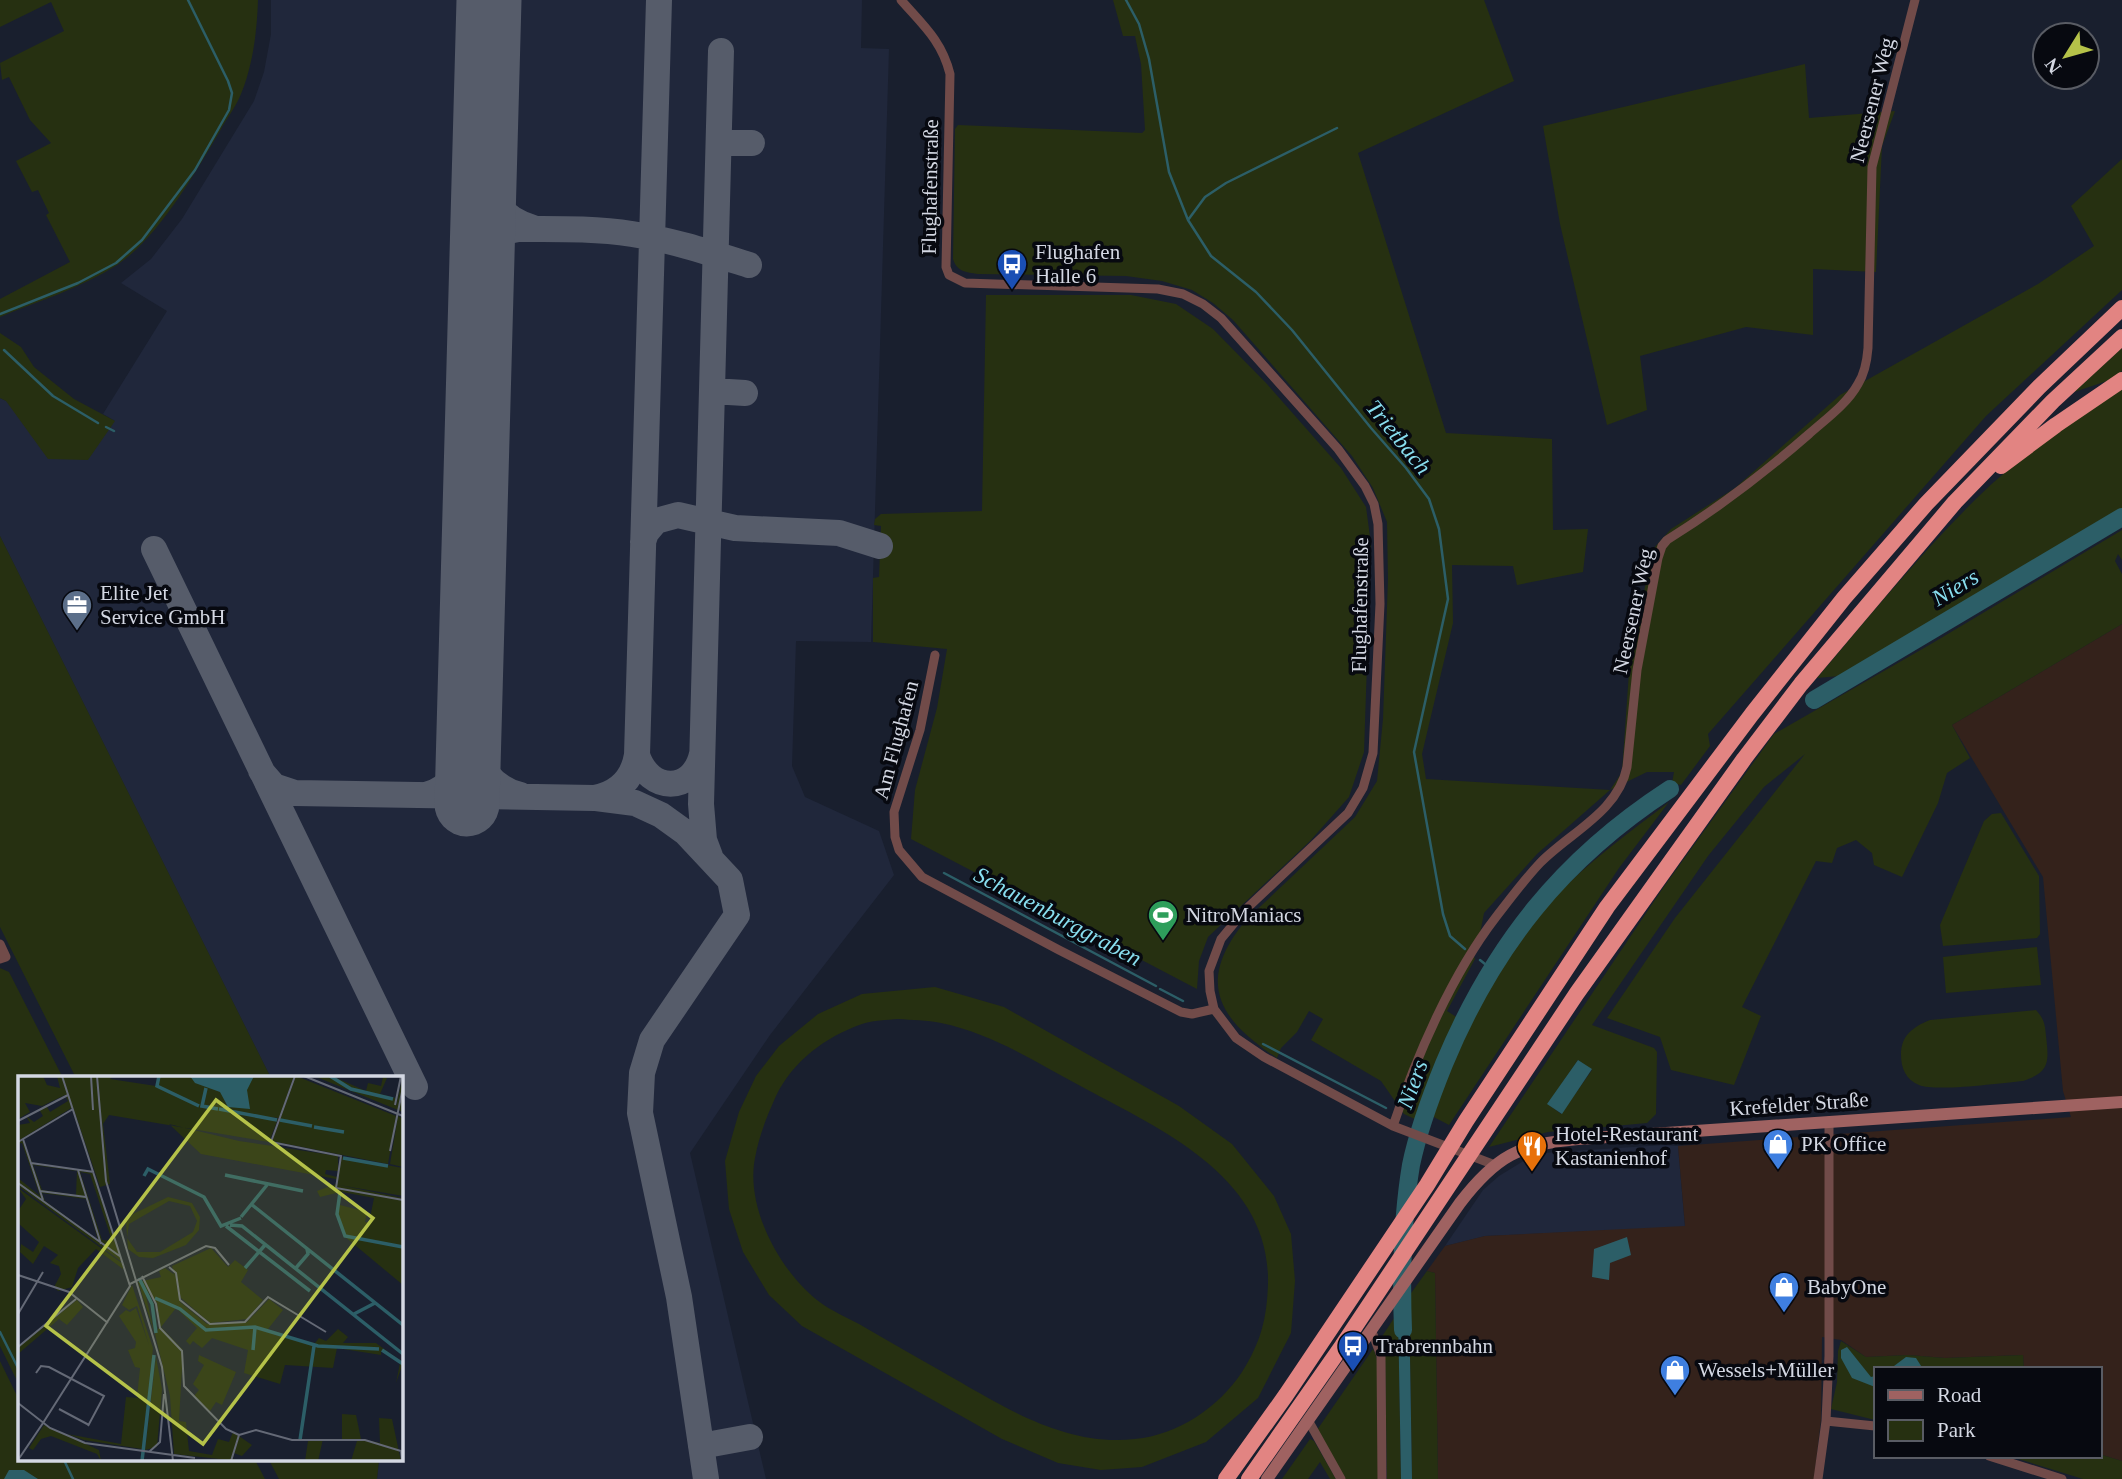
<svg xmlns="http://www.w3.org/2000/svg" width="2122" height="1479" viewBox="0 0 2122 1479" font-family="Georgia,serif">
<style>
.built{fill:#20273b}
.industrial{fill:#34221b}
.green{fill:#263011;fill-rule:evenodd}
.water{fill:#2c5e67}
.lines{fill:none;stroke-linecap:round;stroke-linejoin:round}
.stream{stroke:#2c5e67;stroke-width:2.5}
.river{stroke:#2c5e67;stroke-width:18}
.taxiway{stroke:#565c6a;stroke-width:26}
.runway{stroke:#565c6a;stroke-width:65}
.street{stroke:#714b49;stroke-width:9}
.secondary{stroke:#9f6261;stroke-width:12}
.highway{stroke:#e28482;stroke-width:16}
.labels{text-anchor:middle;stroke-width:7;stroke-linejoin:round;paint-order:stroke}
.street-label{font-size:21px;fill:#d4d8e3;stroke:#070910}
.poi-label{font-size:21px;fill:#d4d8e3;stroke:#070910;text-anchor:start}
.water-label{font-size:23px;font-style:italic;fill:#88deef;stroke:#070910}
.inset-river{fill:none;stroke:#2c5e67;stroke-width:3.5}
.inset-road{fill:none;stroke:#646976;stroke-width:2}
.view{fill:#b5c249;fill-opacity:0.15;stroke:#b5c249;stroke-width:3.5}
.inset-edge{fill:none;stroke:#d4d8e3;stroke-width:3.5}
</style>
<rect width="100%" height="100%" fill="#191f2e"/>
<path class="built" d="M 271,0 L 862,0 L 861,48 L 889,49 L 871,642 L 796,641 L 792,766 L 805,797 L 879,831 L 894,875 L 770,1035 L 690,1153 L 766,1479 L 377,1479 L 379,1460 L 401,1460 L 401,1078 L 271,1078 L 0,536 L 0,398 L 6,401 L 115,421 L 103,414 L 167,311 L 121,283 L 151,259 L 182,219 L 254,101 L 264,72 L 271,34 Z
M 1664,1145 L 1678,1146 L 1685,1227 L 1485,1236 L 1445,1246 L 1483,1190 L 1499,1176 L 1530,1157 L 1542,1153 Z"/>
<path class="industrial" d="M 2122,624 L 2122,1461 L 2099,1454 L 2099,1369 L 2024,1369 L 2023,1355 L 1945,1358 L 1908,1355 L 1866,1357 L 1841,1340 L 1822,1337 L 1821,1419 L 1814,1479 L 1438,1479 L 1435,1273 L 1427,1271 L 1445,1246 L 1485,1236 L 1685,1226 L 1678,1146 L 2071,1117 L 2063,1091 L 2043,877 L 1952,725 Z"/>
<path class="green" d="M 0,0 L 258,0 C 257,31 253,65 241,94 C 236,107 226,119 220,131 C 195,173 158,238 117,265 C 81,288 39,301 0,317 L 0,299 L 70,262 L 46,215 L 49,213 L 38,190 L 32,192 L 16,161 L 51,143 L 30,120 L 9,77 L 2,80 L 0,63 L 64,31 L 51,2 L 0,27 Z
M 1113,0 L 1484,0 L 1514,81 L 1358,153 L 1446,433 L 1552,439 L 1553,530 L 1588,529 L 1583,572 L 1517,585 L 1513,566 L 1452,565 L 1453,623 L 1422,754 L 1426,779 L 1610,790 L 1622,772 L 1630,658 L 1651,558 L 1653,549 L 1671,529 L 1735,488 L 1840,395 L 2038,284 L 2094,246 L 2071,206 L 2122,159 L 2122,290 L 1986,416 L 1708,734 L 1710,746 L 1681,785 L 1672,783 L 1674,772 L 1647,772 L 1610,790 L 1537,854 L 1484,913 L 1479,939 L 1471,949 L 1475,959 L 1447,1011 L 1458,1018 L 1421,1122 L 1404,1114 L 1381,1081 L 1311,1040 L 1323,1019 L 1309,1011 L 1297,1032 L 1281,1048 L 1277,1058 C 1218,1019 1195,982 1246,920 L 1355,817 L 1377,781 L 1383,719 L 1388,579 L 1387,522 L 1373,488 L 1352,456 L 1233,320 L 1213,303 L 1192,290 L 1162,281 L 1126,276 L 978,274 C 966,272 957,272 953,259 L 955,129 L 958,125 L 1142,133 L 1145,130 L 1141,64 L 1135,36 L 1123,36 Z
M 1805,64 L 1809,118 L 1895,111 L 1882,146 L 1876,272 L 1813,269 L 1813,335 L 1746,327 L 1640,356 L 1647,410 L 1607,425 L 1560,224 L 1543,126 Z
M 986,295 L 1131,295 L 1176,304 L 1213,329 L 1267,384 L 1341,468 L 1366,507 L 1371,544 L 1364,752 L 1349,797 L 1310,841 L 1208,937 L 1199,961 L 1197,989 L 911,839 L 915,790 L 937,708 L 947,649 L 873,642 L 873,578 L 879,577 L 881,526 L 874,525 L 875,519 L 881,514 L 982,511 Z
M 0,333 L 21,347 L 34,367 L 74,399 L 115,421 L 88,460 L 48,459 L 6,401 L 0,398 Z
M 2122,348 L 2122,371 L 2107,381 L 2074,392 Z
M 2122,388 L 2122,511 L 1909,639 L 1839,676 L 1817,678 C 1869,617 1920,554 1977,498 C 2020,455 2072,423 2122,388 Z
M 2122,530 L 2122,560 L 2118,554 L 2115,561 L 2122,574 L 2122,624 L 1952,725 L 1970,758 L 1947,773 L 1938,803 L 1902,877 L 1874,865 L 1872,853 L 1856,840 L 1837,848 L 1832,863 L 1816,861 L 1742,1007 L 1761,1016 L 1734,1085 L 1671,1070 L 1660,1037 L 1607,1018 L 1675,918 L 1805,754 L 1764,787 L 1708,856 L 1592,1025 L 1654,1048 L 1657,1052 L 1656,1114 L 1647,1123 L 1548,1132 L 1489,1147 L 1663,888 L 1774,734 L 1931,644 ZM 1578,1060 L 1592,1070 L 1561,1114 L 1548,1104 Z
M 0,536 L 271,1078 L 76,1078 L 0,927 Z
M 1669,802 L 1619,868 L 1449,1125 L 1430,1115 C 1454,1037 1498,958 1554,898 C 1588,862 1630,832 1669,802 Z
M 2001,813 L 2039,876 L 2040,934 L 2037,938 L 1943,946 L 1940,925 L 1984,821 L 1992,814 Z
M 2037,947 L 2041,985 L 1946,993 L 1943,957 Z
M 0,968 L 9,972 L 63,1078 L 19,1078 L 19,1385 L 0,1346 Z
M 935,987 L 1004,1007 L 1179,1106 L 1232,1144 L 1274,1196 L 1291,1234 L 1295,1281 L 1291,1333 L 1258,1398 L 1206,1442 L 1142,1467 L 1101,1470 L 1058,1463 L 1002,1439 L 802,1326 L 769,1295 L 743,1252 L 729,1209 L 725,1161 L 739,1112 L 756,1076 L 779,1046 L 818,1014 L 862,994 ZM 898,1019 C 912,1020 927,1020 941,1023 C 994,1034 1039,1064 1086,1089 C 1164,1131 1270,1178 1268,1283 C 1267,1318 1261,1342 1242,1372 C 1219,1407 1178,1435 1135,1439 C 1063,1447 1001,1405 941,1371 C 913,1355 886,1340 859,1324 C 846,1317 832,1311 821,1303 C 781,1274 745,1208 755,1158 C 759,1136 767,1116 776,1096 C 793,1061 825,1037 862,1024 C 873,1020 887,1020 898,1019 Z
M 2036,1010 C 2044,1019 2045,1024 2046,1036 C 2049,1062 2050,1072 2023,1081 C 2001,1083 1936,1092 1919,1085 C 1906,1080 1901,1068 1901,1055 C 1901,1035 1913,1027 1930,1020 Z
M 1427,1271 L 1435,1273 L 1438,1479 L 1412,1479 L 1409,1296 Z
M 1398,1312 L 1401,1479 L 1387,1479 L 1385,1356 L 1381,1338 Z
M 1841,1341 L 1866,1357 L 1908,1355 L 1945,1358 L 2023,1355 L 2024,1369 L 1875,1369 L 1875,1420 L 1831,1409 L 1837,1382 L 1838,1351 Z
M 1373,1349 C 1385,1368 1379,1452 1380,1479 L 1345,1479 L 1317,1430 Z
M 0,1361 L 19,1400 L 19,1460 L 255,1460 L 265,1479 L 0,1479 Z
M 1310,1439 L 1314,1441 L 1336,1479 L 1330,1479 L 1320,1462 L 1308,1479 L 1282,1479 Z
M 2099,1454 L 2122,1461 L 2122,1479 L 2083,1479 L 2009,1456 L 2099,1456 Z
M 269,1460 L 379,1460 L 377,1479 L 279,1479 Z"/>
<path class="water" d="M 1578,1060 L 1592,1069 L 1562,1114 L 1547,1104 Z
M 1627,1237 L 1631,1255 L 1610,1263 L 1609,1280 L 1592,1277 L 1594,1249 Z
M 1409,1296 L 1412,1479 L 1401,1479 L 1398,1312 Z
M 1847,1347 L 1871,1377 L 1875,1376 L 1875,1387 L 1852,1378 L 1841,1358 L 1841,1350 Z
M 1906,1357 L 1916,1358 L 1923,1369 L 1890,1369 Z
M 9,1470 L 24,1470 L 38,1479 L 4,1479 Z"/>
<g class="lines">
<path class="stream" d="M 1126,0 L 1139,24 L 1149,59 L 1169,172 L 1188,220 L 1211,256 L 1256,292 L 1292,330 L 1371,428 L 1406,468 L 1429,499 L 1439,529 L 1448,599 L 1414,752 L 1443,914 L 1450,936 L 1465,949
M 1188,220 L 1205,197 L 1226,183 L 1337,128
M 0,314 L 78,283 L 116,263 L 142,240 L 195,170 L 229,110 L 232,93 L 228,81 L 188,0
M 4,350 L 53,396 L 98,423
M 106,427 L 114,431
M 944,873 L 1156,986
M 1480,960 L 1490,968
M 1160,989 L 1183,1001
M 1263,1044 L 1386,1108
M 0,1332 L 19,1370
M 64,1460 L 73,1479"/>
<path class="river" d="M 1814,700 L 2122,517
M 1403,1330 C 1401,1276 1402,1219 1411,1165 C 1418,1131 1431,1096 1444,1064 C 1493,946 1562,859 1670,789"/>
<path class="taxiway" d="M 719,143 L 752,143
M 485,163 C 490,197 497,217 533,228
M 482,263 C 488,245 497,231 518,229 C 556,229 595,228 632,234 C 672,240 711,253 749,265
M 712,391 L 745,393
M 643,542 L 646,533 L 656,521 L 678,515 L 735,528 L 839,533 L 880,546
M 154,549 L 415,1087
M 468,739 C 479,765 491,788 520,795
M 637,755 C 649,793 693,794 702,754
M 261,771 L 274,786 L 295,793 L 594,798 C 618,794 633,779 637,755 L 659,0
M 426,795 C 455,788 460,764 468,739
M 596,798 L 635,803 L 661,815 L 686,833 L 730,880 L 737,915 L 652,1040 L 642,1073 L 640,1113 L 679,1297 L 706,1479
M 710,856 L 704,840 L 701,804 L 721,51
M 701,1446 L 750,1437"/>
<path class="runway" d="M 467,804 L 489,0"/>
<path class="street" d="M 901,0 C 923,25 942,41 950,74 L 946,267 L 949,275 L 965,283 L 1158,289 L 1183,294 L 1203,304 L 1221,318 L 1338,449 L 1365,486 L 1374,504 L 1378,524 L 1380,604 L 1373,753 L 1363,788 L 1348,813 L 1245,910 L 1221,939 L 1209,971 L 1210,991 L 1214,1009 L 1236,1038 L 1264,1057 L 1393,1126 L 1495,1165
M 935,655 L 920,730 L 894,812 L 895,837 L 899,850 L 922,877 L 1059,950 L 1181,1012 L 1192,1014 L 1214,1009
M 0,944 L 6,957 L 0,959
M 1393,1126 C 1416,1057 1452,974 1496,917 C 1510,899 1524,880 1540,863 C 1569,833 1618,812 1627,767 L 1637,670 L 1658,558 L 1662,546 L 1667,540 C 1720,507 1762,475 1809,434 C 1826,419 1847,404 1858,384 C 1865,373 1867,361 1868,348 L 1872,167 L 1915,0
M 1371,1329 L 1381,1356 L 1382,1479
M 1308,1420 L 1341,1479
M 1826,1421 L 1875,1426
M 1989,1456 L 2062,1479
M 1818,1479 L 1826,1421 L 1829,1356 L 1829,1121"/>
<path class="secondary" d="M 1267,1479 L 1460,1203 C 1496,1156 1519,1144 1578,1139 L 2122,1102"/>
<path class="highway" d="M 2001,466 L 2056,425 L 2122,380
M 1226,1479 L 1286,1395 L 1427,1185 L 1466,1121 L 1607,907 L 1752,714 L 1844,598 L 1926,504 L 2039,387 L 2122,308
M 1249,1479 L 1342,1346 L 1577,993 L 1744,759 L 1801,684 L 1955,502 L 2053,401 L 2122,337"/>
</g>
<defs>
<g id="bus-pin" transform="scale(1.575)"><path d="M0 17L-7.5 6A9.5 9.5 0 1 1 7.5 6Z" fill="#1a4fb4" stroke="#070910"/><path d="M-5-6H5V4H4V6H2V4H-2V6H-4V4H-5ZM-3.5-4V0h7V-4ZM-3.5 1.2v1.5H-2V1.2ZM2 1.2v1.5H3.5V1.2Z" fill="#fff"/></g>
<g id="office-pin" transform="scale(1.575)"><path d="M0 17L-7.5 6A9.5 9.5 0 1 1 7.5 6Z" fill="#5c6f8a" stroke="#070910"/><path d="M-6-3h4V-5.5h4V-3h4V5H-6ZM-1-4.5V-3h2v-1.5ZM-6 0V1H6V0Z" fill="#fff"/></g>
<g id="stadium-pin" transform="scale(1.575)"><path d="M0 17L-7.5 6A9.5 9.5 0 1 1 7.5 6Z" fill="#2e9e5b" stroke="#070910"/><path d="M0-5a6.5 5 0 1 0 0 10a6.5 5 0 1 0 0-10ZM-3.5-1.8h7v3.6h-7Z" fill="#fff"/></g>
<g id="shop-pin" transform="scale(1.575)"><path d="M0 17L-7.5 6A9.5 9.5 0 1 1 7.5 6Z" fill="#3f7fe0" stroke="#070910"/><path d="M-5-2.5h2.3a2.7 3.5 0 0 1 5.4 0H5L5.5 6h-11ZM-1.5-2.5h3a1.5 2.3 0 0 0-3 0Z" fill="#fff"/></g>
<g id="restaurant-pin" transform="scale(1.575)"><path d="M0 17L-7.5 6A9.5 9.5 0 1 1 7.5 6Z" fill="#e8710a" stroke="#070910"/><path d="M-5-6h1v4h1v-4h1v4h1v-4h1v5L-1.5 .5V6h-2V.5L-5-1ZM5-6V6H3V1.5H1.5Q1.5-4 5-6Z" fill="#fff"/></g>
</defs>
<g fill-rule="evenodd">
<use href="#bus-pin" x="1012" y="264"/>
<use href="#office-pin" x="77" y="605"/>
<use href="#stadium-pin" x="1163" y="915"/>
<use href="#shop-pin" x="1778" y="1144"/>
<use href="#restaurant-pin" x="1532" y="1146"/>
<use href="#shop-pin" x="1784" y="1287"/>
<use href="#bus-pin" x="1353" y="1346"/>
<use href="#shop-pin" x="1675" y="1370"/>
</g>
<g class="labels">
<g class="street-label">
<text transform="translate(1872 100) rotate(-76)" y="7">Neersener Weg</text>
<text transform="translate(930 187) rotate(-89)" y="7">Flughafenstraße</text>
<text transform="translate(1360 605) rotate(-89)" y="7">Flughafenstraße</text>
<text transform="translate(1633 611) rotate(-78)" y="7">Neersener Weg</text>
<text transform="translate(896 740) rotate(-75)" y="7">Am Flughafen</text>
<text transform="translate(1799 1104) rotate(-4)" y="7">Krefelder Straße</text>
</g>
<g class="poi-label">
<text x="1035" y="259">Flughafen<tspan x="1035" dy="24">Halle 6</tspan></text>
<text x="100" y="600">Elite Jet<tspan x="100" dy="24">Service GmbH</tspan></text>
<text x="1186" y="922">NitroManiacs</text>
<text x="1555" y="1141">Hotel-Restaurant<tspan x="1555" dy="24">Kastanienhof</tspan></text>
<text x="1801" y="1151">PK Office</text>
<text x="1807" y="1294">BabyOne</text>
<text x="1376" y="1353">Trabrennbahn</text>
<text x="1698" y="1377">Wessels+Müller</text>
</g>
<g class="water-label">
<text transform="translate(1399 437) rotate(51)" y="8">Trietbach</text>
<text transform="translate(1955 587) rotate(-31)" y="8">Niers</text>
<text transform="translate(1058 916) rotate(28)" y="8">Schauenburggraben</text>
<text transform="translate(1412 1084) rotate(-70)" y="8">Niers</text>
</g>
</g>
<g transform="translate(18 1076)">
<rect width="385" height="385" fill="#191f2e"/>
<path d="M 0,0 L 25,0 L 29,9 L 42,12 L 39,0 L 96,0 L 92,3 L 138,10 L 141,0 L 276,0 L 261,42 L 251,41 L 260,43 L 251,66 L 91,39 L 85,48 L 92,108 L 82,111 L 55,31 L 0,65 L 0,49 L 12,47 L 8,40 L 16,46 L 25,40 L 21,33 L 28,29 L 32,36 L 50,25 L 47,19 L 24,30 L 7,27 L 12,36 L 0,43 ZM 278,0 L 378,40 L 370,88 L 254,65 ZM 296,0 L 314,0 L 348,15 L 350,7 L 363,10 L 365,1 L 369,2 L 362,18 L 377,22 L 378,30 L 385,0 L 385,36 ZM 380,40 L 385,43 L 385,91 L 372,88 ZM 151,48 L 221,65 L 320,80 L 320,95 L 308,94 L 307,98 L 319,101 L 324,81 L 385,92 L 385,120 L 321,109 L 385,122 L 385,209 L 326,160 L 318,134 L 322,116 L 302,121 L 299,115 L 318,108 L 318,103 L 183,78 ZM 324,116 L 356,122 L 351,147 L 347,146 L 349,136 L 322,129 ZM 4,64 L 15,88 L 75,97 L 104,186 L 0,110 L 0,102 L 22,120 L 4,67 L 0,68 ZM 15,89 L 59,95 L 58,119 L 24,114 ZM 62,96 L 72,98 L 94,165 L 84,164 ZM 24,117 L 68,123 L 80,164 L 27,125 ZM 0,112 L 105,188 L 105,193 L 78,173 L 60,192 L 54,211 L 40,215 L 36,211 L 43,198 L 41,190 L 32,187 L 40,179 L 26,170 L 15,188 L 2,176 L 3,168 L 15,176 L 21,166 L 0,147 L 0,135 L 8,123 ZM 150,121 L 174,127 L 182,141 L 181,154 L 168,169 L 135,182 L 121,181 L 110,173 L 108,146 L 115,138 ZM 151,125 L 172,130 L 179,145 L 175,156 L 142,176 L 119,176 L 109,162 L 111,148 ZM 193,172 L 210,191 L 217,184 L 230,194 L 223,206 L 245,224 L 229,243 L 192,247 L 163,222 L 154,190 ZM 147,192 L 157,199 L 162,226 L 189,248 L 229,246 L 251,223 L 265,234 L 250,253 L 257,259 L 297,267 L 301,262 L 308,265 L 320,253 L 330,261 L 325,267 L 358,267 L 385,287 L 378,307 L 382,287 L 363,275 L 363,279 L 319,272 L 315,292 L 267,289 L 262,308 L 226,297 L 230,274 L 194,262 L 184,272 L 175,265 L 172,269 L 168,265 L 179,252 L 158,232 L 143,251 L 165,274 L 161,345 L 168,346 L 171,375 L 194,379 L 200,363 L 211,366 L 215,356 L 234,369 L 224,380 L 216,377 L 215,383 L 220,385 L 156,378 L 152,320 L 137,258 L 142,250 L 139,227 L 126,211 L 136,256 L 120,206 L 143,201 L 141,195 ZM 114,209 L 135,272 L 124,373 L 66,364 L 49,358 L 103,368 L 108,321 L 122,322 L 119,321 L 122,292 L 117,291 L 110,274 L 117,272 L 118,266 L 101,240 L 108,234 L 112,236 L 118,232 L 131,269 L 119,230 L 111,234 L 104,229 ZM 59,224 L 65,231 L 49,249 L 41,243 L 0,278 L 2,270 ZM 181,279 L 218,296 L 204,329 L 198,326 L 192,335 L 176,320 L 181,314 L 175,308 L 186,289 L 180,285 ZM 138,281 L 144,313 L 139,371 L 127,374 ZM 324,338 L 338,339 L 343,363 L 362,367 L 361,342 L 374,343 L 383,385 L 333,385 L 339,365 L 324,365 ZM 26,349 L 81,374 L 83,385 L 79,378 L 33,360 L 23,363 L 15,374 L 11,372 ZM 305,363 L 300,385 L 287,385 L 290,365 Z" fill="#263011" fill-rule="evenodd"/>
<path d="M 172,0 L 236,0 L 229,14 L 232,33 L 210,31 L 202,16 L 177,7 Z" fill="#2c5e67"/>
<path class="inset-river" d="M 141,0 L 139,10 L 181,30M 312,0 L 333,13 L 375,23M 188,12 L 184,30 L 200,33M 201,33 L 259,44M 262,44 L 294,50M 296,51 L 326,56M 325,82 L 370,90M 207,99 L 285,115M 126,100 L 130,93 L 186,121 L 203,150 L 223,142M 322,116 L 319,138 L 327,160 L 385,171M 233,128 L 385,249M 223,141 L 249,109M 212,149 L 224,150 L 385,278M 208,150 L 292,215M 227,192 L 247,169M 277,193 L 290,178 L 289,173M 121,202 L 134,228 L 138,257M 137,222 L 162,233 L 188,254 L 237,251 L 300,270 L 361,273M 336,238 L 357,227M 235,274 L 237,251M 364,274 L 385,288M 282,364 L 296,270M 124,385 L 136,279"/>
<path class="inset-road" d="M 73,0 L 75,34M 79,0 L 88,105 L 144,291 L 155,385M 277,0 L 253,66 L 323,80 L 318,112 L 385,124M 286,0 L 385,40M 377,29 L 383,0M 0,45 L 50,19M 5,63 L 25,124M 0,66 L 55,33M 372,75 L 385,11M 13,87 L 76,96M 60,94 L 83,168M 0,107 L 103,181M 22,115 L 68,121M 151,191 L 158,197 L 162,224 L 192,248 L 227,246 L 250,221 L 308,256M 0,199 L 51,216 L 90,247M 124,200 L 138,228 L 142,252 L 164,275 L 166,310 L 208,353 L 221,359M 112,208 L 188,170 L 197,172 L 211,189M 0,238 L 25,196M 0,271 L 58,223M 18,297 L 23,290 L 31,291 L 86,320 L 70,350M 0,327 L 32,352 L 67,367 L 177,382M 41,333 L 71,349M 25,347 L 112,210 L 44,0M 221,359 L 238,354 L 274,364 L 347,364 L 383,375 L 384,385M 131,376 L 142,366 L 146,318M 0,384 L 25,347M 213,385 L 221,359"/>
<path class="view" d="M 198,24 L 355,142 L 185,368 L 28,250 Z"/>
<rect width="385" height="385" class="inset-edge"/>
</g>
<rect x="1874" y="1367" width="228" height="91" fill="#070910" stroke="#595c64" stroke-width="2"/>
<rect x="1888" y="1390" width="35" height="10" fill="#9f6261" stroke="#595c64" stroke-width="2"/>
<text x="1937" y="1402" font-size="21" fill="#d4d8e3">Road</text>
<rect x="1888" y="1420" width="35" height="21" fill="#263011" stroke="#595c64" stroke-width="2"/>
<text x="1937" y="1437" font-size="21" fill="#d4d8e3">Park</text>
<g transform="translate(2066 56) rotate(233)"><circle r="33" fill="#070910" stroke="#595c64" stroke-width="2"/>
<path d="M0-5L12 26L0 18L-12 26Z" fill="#b5c249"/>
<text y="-10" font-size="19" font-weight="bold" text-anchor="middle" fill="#d4d8e3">N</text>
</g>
</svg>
